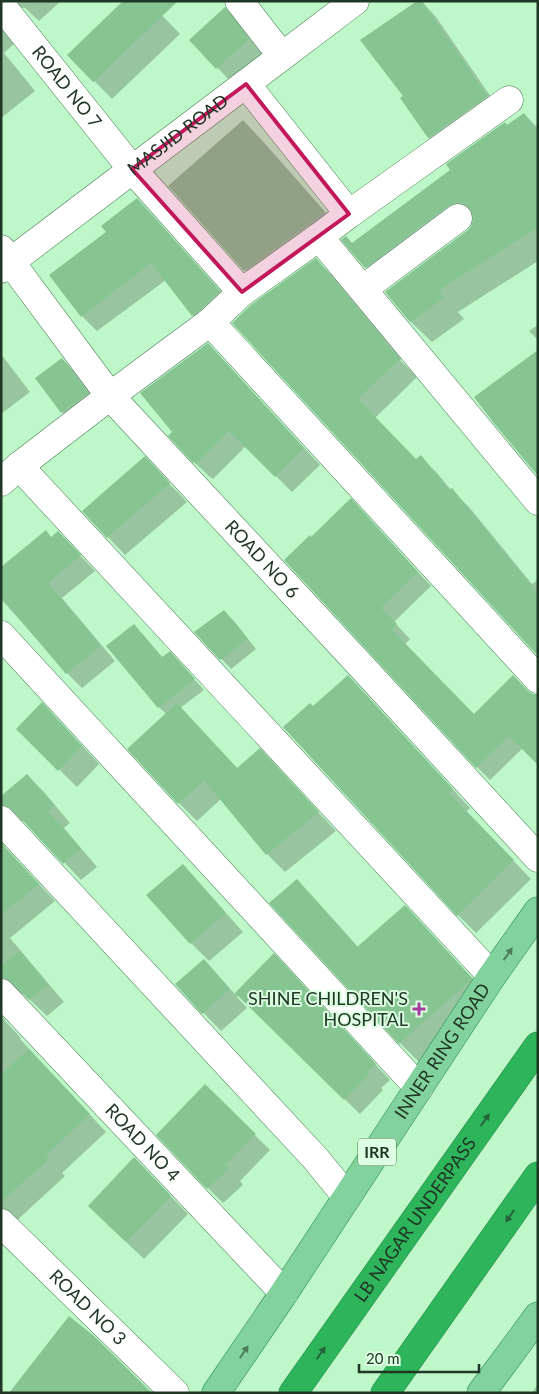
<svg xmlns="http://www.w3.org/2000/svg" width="539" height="1394" viewBox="0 0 539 1394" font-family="Lato,sans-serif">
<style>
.shadow{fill:#0003}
.building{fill:#86c492}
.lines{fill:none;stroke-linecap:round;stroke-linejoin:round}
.street-casing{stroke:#487d53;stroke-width:29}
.primary-casing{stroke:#298848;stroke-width:29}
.highway-casing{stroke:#298848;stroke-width:29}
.street{stroke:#fff;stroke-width:28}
.primary{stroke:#82d29d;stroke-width:28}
.highway{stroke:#2eb45b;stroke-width:28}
.oneway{fill:#4c7d5b}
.oneway2{fill:#256338}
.marked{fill:#c2185b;fill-opacity:0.2;stroke:#c2185b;stroke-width:4;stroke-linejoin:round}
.poi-dot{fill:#a53da0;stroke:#dcfee1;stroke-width:2}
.labels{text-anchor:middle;stroke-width:4;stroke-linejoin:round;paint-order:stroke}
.shield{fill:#dcfee1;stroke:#58735d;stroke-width:1}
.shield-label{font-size:16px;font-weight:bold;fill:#203725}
.street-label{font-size:18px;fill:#203725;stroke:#dcfee1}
.poi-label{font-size:18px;fill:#203725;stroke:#dcfee1;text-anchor:end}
</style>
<rect width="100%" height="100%" fill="#bef7c8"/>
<path class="shadow" d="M 1,1 L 61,1 L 39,21 L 25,8 L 17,7 L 3,27 L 6,34 L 14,44 L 4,53 L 35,91 L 1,118 Z
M 148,1 L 180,34 L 112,99 L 69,55 Z
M 421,1 L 436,17 L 502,113 L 445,154 L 429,138 L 402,99 L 405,97 Z
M 225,8 L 243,26 L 266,57 L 235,86 L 191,40 Z
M 524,114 L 538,128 L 538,261 L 458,312 L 464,319 L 432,342 L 411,322 L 387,292 L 469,231 L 474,223 L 387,288 L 366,267 L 353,244 L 452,170 L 507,126 Z
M 243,121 L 261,139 L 342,231 L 263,288 L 245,270 L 170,186 Z
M 137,200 L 153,216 L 235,307 L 208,331 L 193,315 L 166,280 L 97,331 L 82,316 L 108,232 Z
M 316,260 L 334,277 L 402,359 L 400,360 L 417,377 L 375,418 L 416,460 L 420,456 L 438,474 L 451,490 L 469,507 L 532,584 L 538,580 L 538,654 L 234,323 Z
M 538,325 L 538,340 L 529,331 Z
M 1,354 L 30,392 L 1,414 Z
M 62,359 L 80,377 L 105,411 L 80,430 L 62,412 L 36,379 Z
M 224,361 L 320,465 L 292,492 L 246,446 L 213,479 L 211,477 L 211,478 L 194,462 L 174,432 Z
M 162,476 L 187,502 L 125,555 L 108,537 Z
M 364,514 L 431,586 L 394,622 L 410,639 L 405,644 L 474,716 L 512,678 L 523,748 L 490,780 L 477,767 L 311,538 Z
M 52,539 L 73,548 L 95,571 L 62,598 L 115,661 L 82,688 L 67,673 L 1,599 L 1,569 Z
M 224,611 L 234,621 L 256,649 L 231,669 L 196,632 Z
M 134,625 L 163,658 L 179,663 L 204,690 L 180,708 L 238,769 L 277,768 L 336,831 L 285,872 L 267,854 L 221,799 L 197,821 L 179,803 L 167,715 L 159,707 Z
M 366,695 L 470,808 L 466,812 L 531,879 L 476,933 L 458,915 L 313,708 Z
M 60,722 L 99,764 L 77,787 L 18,729 Z
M 27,775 L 44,792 L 70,823 L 64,828 L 97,867 L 81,880 L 28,824 L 23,821 L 14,821 L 2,841 L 6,849 L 55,901 L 10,938 L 64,1002 L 47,1016 L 28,998 L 23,994 L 15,994 L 2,1006 L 2,1015 L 6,1022 L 21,1038 L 20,1039 L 106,1132 L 62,1173 L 65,1176 L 1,1235 L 1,798 Z
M 183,866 L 200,884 L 243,932 L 209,961 L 191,943 L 148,895 Z
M 296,880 L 316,900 L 359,948 L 424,926 L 491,999 L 420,1063 L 400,1043 L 271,903 Z
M 274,955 L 390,1080 L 381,1088 L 383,1090 L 360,1114 L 239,995 L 237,997 L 247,1008 L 221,1031 L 176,984 L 203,960 L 235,994 Z
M 205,1086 L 270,1150 L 240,1181 L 243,1185 L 223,1203 L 208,1188 Z
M 152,1177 L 188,1214 L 144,1259 L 107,1224 Z
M 538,1384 L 538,1393 L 532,1393 Z"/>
<path class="building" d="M 123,1 L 178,1 L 93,82 L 67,55 Z
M 417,1 L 422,1 L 487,96 L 428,138 L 400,98 L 403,96 L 360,40 Z
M 225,7 L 249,39 L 216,69 L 189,40 Z
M 524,113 L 538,132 L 538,227 L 439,290 L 444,298 L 410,322 L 385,292 L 468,230 L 472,225 L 474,217 L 470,208 L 465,204 L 457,202 L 449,205 L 365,268 L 341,240 L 346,236 L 352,243 L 450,170 L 446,164 L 505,122 L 507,125 Z
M 243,120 L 325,212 L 244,271 L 168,186 Z
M 137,198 L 220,291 L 192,316 L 151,263 L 81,317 L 49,275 L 106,232 L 101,226 Z
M 316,258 L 385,341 L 384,342 L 400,359 L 358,399 L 416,459 L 421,455 L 449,490 L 452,488 L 538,594 L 538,656 L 232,323 L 252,304 Z
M 208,343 L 304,448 L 275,477 L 229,431 L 196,464 L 194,462 L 193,463 L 168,436 L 172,432 L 140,393 Z
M 538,350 L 538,476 L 493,422 L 474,397 Z
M 62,358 L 88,393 L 61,413 L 35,378 Z
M 145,456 L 170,483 L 107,538 L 82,511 Z
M 351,498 L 418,572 L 381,608 L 397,624 L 392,630 L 474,714 L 513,675 L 527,690 L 533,694 L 538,694 L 538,765 L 509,736 L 476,768 L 284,560 L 310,535 L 311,537 Z
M 46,530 L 51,537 L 58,531 L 81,555 L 48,583 L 101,646 L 66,674 L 1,597 L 1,567 Z
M 224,610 L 248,639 L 220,660 L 194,632 Z
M 134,624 L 162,657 L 170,651 L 195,679 L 158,708 L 106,646 Z
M 348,675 L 453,789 L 449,793 L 514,860 L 457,916 L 283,727 L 310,703 L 313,706 Z
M 42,702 L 82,746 L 58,771 L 16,729 Z
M 177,703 L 237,768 L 260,748 L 319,812 L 266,855 L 204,780 L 178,804 L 127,749 Z
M 27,774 L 54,805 L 48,811 L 81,849 L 63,864 L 12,809 L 6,805 L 1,805 L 1,796 Z
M 1,843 L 39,884 L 1,915 Z
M 183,864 L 226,913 L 190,944 L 146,895 Z
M 297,879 L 357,947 L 405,905 L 472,978 L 469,982 L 399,1044 L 269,903 Z
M 20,951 L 48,985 L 29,1000 L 12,982 L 6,978 L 1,978 L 1,966 Z
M 274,953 L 376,1064 L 367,1072 L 369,1074 L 344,1100 L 235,993 Z
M 204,959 L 230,989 L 202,1014 L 175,984 Z
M 29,1049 L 90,1114 L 46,1155 L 49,1159 L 1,1202 L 1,1074 Z
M 205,1084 L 256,1134 L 225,1165 L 229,1169 L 207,1189 L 156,1135 Z
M 134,1157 L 171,1196 L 126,1242 L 88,1206 Z
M 69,1316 L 94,1336 L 152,1393 L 9,1393 Z"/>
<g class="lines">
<g class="street-casing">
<g id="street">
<path d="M 239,1 L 282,56"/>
<path id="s1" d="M 1,5 L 132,169 L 242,292"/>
<path d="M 246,84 L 349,214"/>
<path d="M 319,237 L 349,214 L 509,100"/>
<path id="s2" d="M 1,249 L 110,396 L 363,668 L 538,858"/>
<path id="s3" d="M 1,269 L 355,1"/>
<path d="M 363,289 L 458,218"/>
<path d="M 210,322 L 538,679"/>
<path d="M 19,466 L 492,976"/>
<path d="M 1,482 L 19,466 L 110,396 L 210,322 L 242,292 L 319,237 L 538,501"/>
<path d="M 1,635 L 419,1088"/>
<path d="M 1,820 L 315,1158 L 347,1197"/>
<path id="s4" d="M 1,993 L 284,1293"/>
<path id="s5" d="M 1,1223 L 175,1393"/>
</g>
</g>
<g class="primary-casing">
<g id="primary">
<path id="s6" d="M 216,1393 L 284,1293 L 492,976 L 538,911"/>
<path d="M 481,1393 L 538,1316"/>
</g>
</g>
<g class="highway-casing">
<g id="highway">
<path id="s7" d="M 293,1393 L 538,1046"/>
<path d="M 385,1393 L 538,1176"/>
</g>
</g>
<use href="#street" class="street"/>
<use href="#primary" class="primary"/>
<use href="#highway" class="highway"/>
</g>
<defs><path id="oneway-solid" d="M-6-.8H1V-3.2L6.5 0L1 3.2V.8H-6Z" transform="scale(1.25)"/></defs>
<g class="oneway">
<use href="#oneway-solid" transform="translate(508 954) rotate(-55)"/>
<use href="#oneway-solid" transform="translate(244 1352) rotate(-56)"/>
</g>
<g class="oneway2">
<use href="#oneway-solid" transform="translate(485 1120) rotate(-55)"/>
<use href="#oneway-solid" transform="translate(510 1216) rotate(125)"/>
<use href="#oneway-solid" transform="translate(321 1353) rotate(-55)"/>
</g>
<path class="marked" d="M 246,84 L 349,214 L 242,292 L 132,169 Z"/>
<path class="poi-dot" d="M416.5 1001.5h5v5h5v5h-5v5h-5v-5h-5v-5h5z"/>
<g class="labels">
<rect class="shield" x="358" y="1138.5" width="38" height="27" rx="4"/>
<g class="shield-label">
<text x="377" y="1158">IRR</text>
</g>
<g class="street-label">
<text dy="6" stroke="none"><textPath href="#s1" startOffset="105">ROAD NO 7</textPath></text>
<text dy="6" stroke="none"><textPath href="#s3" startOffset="222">MASJID ROAD</textPath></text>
<text dy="6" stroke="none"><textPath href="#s2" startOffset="406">ROAD NO 6</textPath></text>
<text dy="6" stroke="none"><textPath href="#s6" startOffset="410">INNER RING ROAD</textPath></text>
<text dy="6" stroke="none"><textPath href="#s4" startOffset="206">ROAD NO 4</textPath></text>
<text dy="6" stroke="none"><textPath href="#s7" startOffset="212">LB NAGAR UNDERPASS</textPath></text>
<text dy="6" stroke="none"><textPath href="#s5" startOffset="121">ROAD NO 3</textPath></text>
</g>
<g class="poi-label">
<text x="408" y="1005">SHINE CHILDREN'S<tspan x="408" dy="21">HOSPITAL</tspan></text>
</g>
</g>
<rect width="539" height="1394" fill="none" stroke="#203725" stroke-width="5"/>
<path d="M359 1364v8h120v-8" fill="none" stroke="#203725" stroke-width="2.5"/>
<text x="366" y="1364" font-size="15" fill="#203725" stroke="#dcfee1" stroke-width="4" paint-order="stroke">20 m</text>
</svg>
